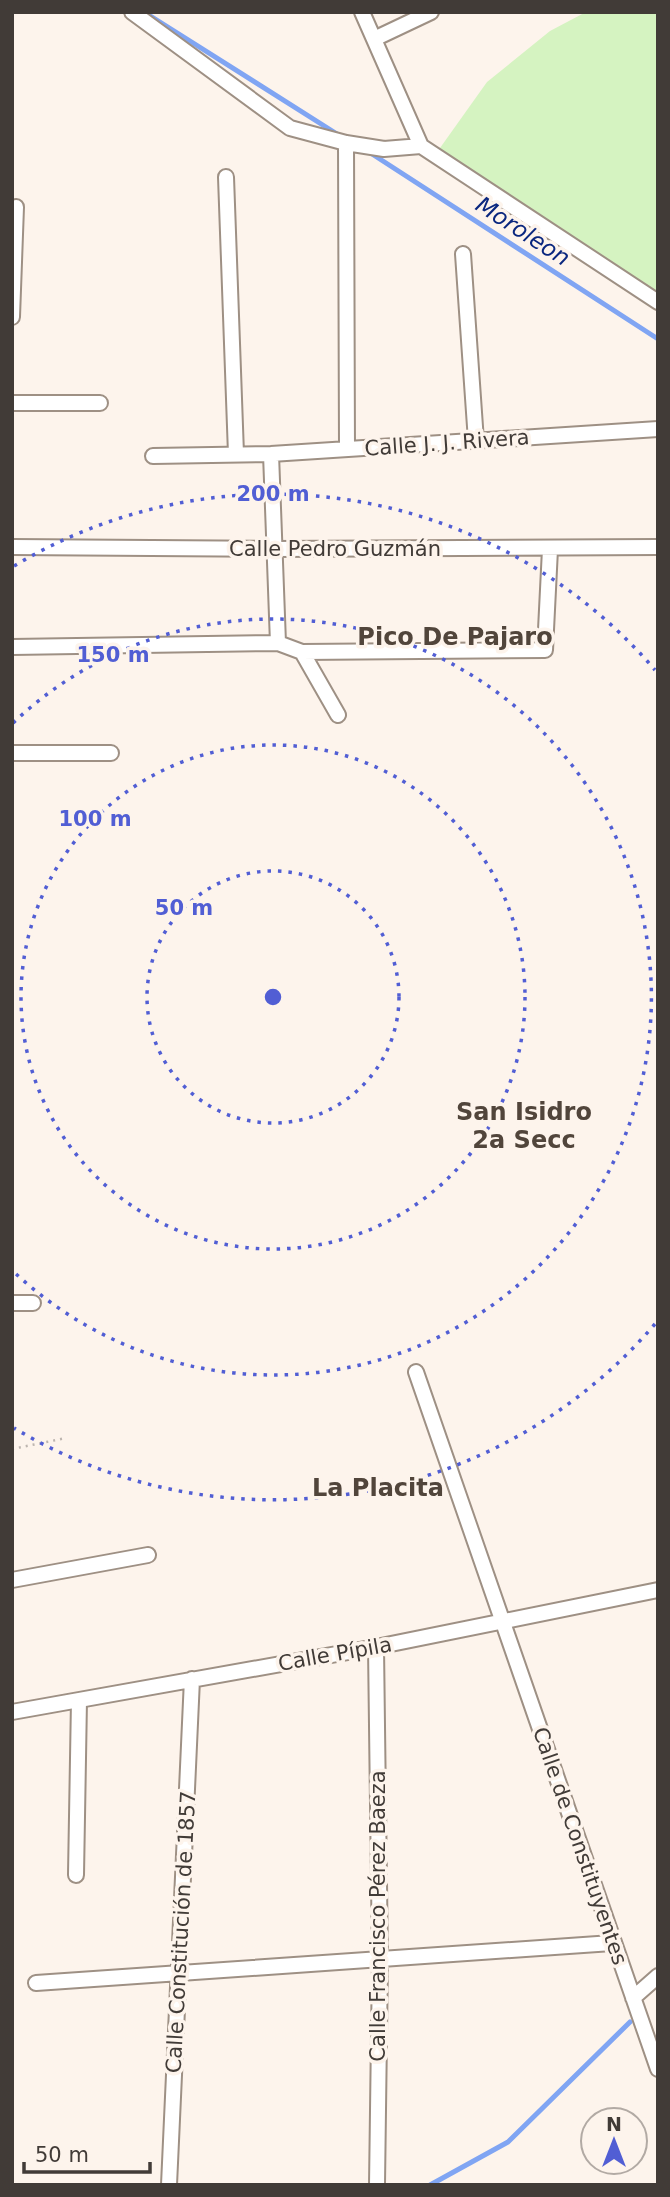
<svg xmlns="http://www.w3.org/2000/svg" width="670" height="2197" viewBox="0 0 670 2197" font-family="'DejaVu Sans',sans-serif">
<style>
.green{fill:#d5f3c1}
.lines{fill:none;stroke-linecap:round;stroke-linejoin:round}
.stream{stroke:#80a5f3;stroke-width:5}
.minor-casing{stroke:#9e9084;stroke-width:18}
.path{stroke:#bdb5af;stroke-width:2.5;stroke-dasharray:2 5;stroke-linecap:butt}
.minor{stroke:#fff;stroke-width:14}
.ring{fill:none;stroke:#515ed4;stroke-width:3.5;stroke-dasharray:3.5 7}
.labels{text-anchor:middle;stroke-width:7;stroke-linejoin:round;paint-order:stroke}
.street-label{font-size:21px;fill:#413b37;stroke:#fdf4ec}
.water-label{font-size:23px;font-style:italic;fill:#0a277f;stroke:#fdf4ec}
.quarter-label{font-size:24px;font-weight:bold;fill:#51453b;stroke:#fdf4ec}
.centre{fill:#515ed4;stroke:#fdf4ec;stroke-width:3.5}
.ring-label{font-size:21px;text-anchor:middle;font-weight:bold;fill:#515ed4;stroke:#fdf4ec;stroke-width:7;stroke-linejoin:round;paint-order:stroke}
</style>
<rect width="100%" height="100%" fill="#fdf4ec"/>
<path class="green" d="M 586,12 L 658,12 L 658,302 L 435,155 L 487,82 L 550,31 Z"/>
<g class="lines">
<path class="stream" d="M 144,12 L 337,134
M 369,152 L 658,339
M 430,2185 L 508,2142 L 630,2022"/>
<g class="minor-casing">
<path id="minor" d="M 132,12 L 290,128 L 346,143 L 384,149 L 421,146 L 658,302
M 362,12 L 421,146
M 374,39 L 431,12
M 346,143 L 347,449
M 226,177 L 236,454
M 463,254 L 476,441
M 12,317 L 16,207
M 12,403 L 100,403
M 271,454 L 278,643
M 153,456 L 271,454 L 658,429
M 12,547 L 273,549 L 658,547
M 12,647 L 278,643 L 302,652 L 545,650 L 550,549
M 302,652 L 338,715
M 12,753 L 111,753
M 12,1303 L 33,1303
M 416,1372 C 498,1604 576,1837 658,2069
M 12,1580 L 148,1555
M 376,1647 L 380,1961 L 377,2185
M 12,1712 L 376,1647 L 658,1590
M 76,1875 L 79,1700
M 36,1983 L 612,1943
M 633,1998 L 658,1976
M 169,2185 L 192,1679"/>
</g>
<path class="path" d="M 12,1449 L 66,1438"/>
<use href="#minor" class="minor"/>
</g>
<g class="ring">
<circle cx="273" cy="997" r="126"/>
<circle cx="273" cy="997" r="252"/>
<path d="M13 723A378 378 0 1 1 13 1271"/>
<path d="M655 1324A503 503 0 0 1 14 1428M14 566A503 503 0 0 1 655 670"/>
</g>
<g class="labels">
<g class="street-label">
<text transform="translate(447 443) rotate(-4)" y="7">Calle J. J. Rivera</text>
<text x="335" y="556">Calle Pedro Guzmán</text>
<text transform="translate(335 1654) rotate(-10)" y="7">Calle Pípila</text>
<text transform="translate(580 1846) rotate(71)" y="7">Calle de Constituyentes</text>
<text transform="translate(378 1916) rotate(-90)" y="7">Calle Francisco Pérez Baeza</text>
<text transform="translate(181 1932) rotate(-87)" y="7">Calle Constitución de 1857</text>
</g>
<g class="water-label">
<text transform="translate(523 231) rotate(33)" y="8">Moroleon</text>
</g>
<g class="quarter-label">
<text x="455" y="645">Pico De Pajaro</text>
<text x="524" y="1120">San Isidro<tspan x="524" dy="28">2a Secc</tspan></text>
<text x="378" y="1496">La Placita</text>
</g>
</g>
<circle cx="273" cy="997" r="10" class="centre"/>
<g class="ring-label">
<text x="273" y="501">200 m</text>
<text x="113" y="662">150 m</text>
<text x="95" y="826">100 m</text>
<text x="184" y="915">50 m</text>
</g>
<rect width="670" height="2197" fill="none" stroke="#413b37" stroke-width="28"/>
<g transform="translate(614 2141)"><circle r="33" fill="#fdf4ec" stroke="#b2aaa4" stroke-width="2"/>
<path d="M0-5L12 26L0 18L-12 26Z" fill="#515ed4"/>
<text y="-10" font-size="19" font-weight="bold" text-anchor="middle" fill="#413b37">N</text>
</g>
<path d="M24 2162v10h126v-10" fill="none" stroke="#413b37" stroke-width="3.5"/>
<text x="35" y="2162" font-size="21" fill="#413b37" stroke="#fdf4ec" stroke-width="5" paint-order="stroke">50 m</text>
</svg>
